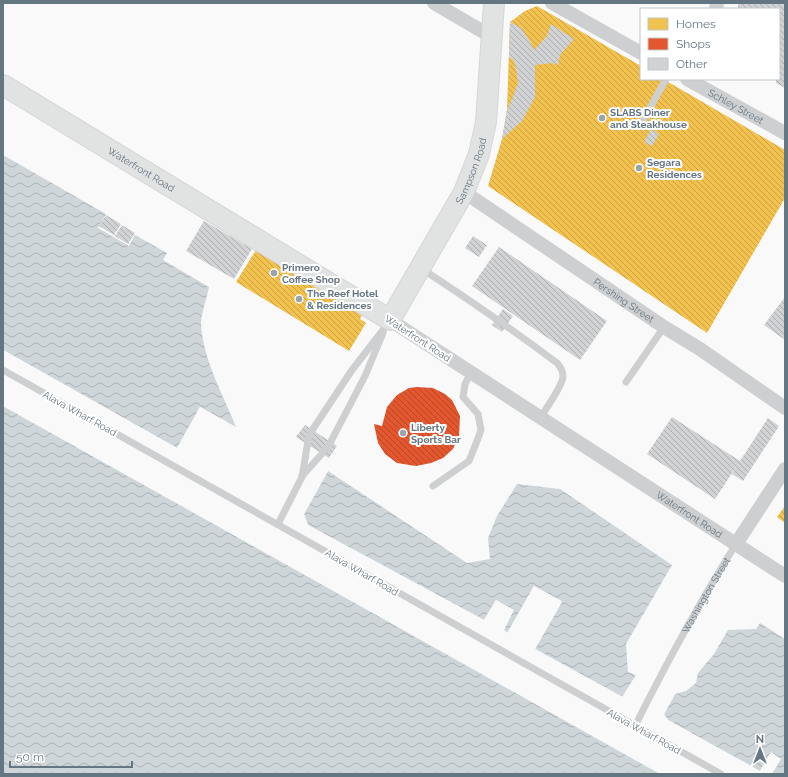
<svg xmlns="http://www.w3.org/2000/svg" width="788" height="777" viewBox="0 0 788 777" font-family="Raleway,sans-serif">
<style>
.water{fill:url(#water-waves)}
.pier{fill:#f9f9f9}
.homes{fill:url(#homes-back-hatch)}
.shops{fill:url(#shops-back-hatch)}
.building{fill:url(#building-back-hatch)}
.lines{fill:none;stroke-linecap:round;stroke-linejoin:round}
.secondary-casing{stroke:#d5d6d7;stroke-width:22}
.service{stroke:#cecfd0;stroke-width:7}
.minor{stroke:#cecfd0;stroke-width:14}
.secondary{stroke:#e1e2e2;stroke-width:20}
.poi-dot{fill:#99a4ac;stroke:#fff;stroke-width:1.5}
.labels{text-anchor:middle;stroke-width:4;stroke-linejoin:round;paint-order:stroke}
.street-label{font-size:10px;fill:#657683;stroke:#fff}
.poi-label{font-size:10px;font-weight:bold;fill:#657683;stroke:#fff;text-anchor:start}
</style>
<defs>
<pattern id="water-waves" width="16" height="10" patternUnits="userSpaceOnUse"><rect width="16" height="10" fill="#ced6d9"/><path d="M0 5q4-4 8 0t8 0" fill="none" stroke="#abb2b5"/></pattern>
<pattern id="homes-back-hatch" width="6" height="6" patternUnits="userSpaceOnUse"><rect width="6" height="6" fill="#f2c14e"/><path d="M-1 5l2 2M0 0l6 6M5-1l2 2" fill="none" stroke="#c8a146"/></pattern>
<pattern id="shops-back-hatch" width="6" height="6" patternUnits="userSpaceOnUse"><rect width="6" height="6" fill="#e4572e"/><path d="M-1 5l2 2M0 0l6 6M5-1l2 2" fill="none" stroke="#b24a2c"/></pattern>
<pattern id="building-back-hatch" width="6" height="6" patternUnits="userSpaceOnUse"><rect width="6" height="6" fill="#d0d2d3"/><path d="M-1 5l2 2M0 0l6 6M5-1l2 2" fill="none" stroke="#acafb1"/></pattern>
</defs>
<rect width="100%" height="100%" fill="#f9f9f9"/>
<path class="water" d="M 3,155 L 106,214 L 98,228 L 129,246 L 135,235 L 167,253 L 163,260 L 209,287 C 207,298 201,314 201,324 C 203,360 223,394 236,427 L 200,407 L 177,448 L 3,350 Z
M 3,406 L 660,774 L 3,774 Z
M 328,471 L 467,563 L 490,559 L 488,538 L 497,516 L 517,484 L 560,489 L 672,565 L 626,644 L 628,672 L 636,675 L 623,697 L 535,649 L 562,602 L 534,586 L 508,633 L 504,630 L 513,610 L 496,600 L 484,620 L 308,525 L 304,514 Z
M 760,623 L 785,639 L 785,774 L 772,774 L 780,759 L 771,752 L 760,771 L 668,720 L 664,714 L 675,694 L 686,691 L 696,683 L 698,673 L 714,654 L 728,630 L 756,629 Z"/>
<path class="pier" d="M 3,350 L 177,448 L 200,407 L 236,427 L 235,428 L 201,409 L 179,449 L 176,450 L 3,352 Z
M 3,404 L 661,772 L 662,774 L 3,406 Z
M 326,470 L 328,471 L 304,514 L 308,525 L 484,620 L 496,600 L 514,610 L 504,630 L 507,633 L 534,586 L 562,601 L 535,649 L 622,697 L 636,675 L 638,676 L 624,699 L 622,699 L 534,650 L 533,648 L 559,602 L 534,589 L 509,634 L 507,635 L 502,629 L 511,611 L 496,603 L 486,621 L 484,622 L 307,526 L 302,513 Z
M 673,693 L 675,694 L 664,714 L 668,720 L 760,771 L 771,752 L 781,759 L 772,774 L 770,774 L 778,759 L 771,755 L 762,772 L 759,773 L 667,721 L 662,714 Z"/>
<path class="homes" d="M 537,6 L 641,66 L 641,79 L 663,79 L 785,150 L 785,198 L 707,333 L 488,186 L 502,139 L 507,110 L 510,22 L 525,11 Z
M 256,250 L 362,315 L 360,319 L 366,323 L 349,351 L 236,282 Z
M 785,506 L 785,523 L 777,517 Z"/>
<path class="shops" d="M 417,387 L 433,388 L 445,394 L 452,400 L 460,416 L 459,436 L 453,449 L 443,458 L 431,463 L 416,466 L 397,463 L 385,454 L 378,443 L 374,424 L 382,426 L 387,407 L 397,395 L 409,388 Z"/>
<path class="building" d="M 738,3 L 785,3 L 785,88 L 776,83 L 776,79 L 779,79 L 779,9 L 738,9 Z
M 510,22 L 521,28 L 530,41 L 534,50 L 547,36 L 551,24 L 574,39 L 560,55 L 558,65 L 552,63 L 535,65 L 535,97 L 522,121 L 502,139 L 507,110 L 512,99 L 518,83 L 516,70 L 514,61 L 509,57 Z
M 651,129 L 659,134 L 652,146 L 644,142 Z
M 106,215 L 121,224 L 114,235 L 99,226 Z
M 204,221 L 252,249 L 234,279 L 186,251 Z
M 122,225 L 135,233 L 128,244 L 115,236 Z
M 473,236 L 487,245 L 479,257 L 465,248 Z
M 499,247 L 607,321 L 580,360 L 472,286 Z
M 785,297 L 785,340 L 764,325 Z
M 503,309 L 513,316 L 502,332 L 492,325 Z
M 672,417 L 740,461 L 768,418 L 779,426 L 743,481 L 732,474 L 738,464 L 715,499 L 647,454 Z
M 305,425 L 337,446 L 329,458 L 296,437 Z"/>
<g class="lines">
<g class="secondary-casing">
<g id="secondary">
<path id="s5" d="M 3,85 L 390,320 L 464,192 L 479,154 L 486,122 L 494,3"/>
</g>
</g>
<g class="service">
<path d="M 641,124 L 666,79"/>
<path d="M 422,269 C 468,299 513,330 557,363 C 561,367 563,371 563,377 C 562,386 546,409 540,418"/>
<path d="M 3,370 L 721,774"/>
<path d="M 626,382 L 664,327"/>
<path d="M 302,476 L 328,447 L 365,376 L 383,333"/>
<path d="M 433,486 L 469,461 L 477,441 L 481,430 L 478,414 L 463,397 L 465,384 L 471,373"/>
<path d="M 278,524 L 302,477 L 309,435 L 352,370 L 390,321"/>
<path id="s1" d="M 635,726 C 666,664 699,603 736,544"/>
</g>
<g class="minor">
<path d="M 434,3 L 492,37"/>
<path d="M 552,3 L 641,53"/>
<path d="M 716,9 L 717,3"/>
<path id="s2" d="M 687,79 L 785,133"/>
<path id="s3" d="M 464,192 L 664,327 L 700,349 L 785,408"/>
<path id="s4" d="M 390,320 L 785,576"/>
<path d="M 736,544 L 785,469"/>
</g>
<use href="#secondary" class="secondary"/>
</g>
<g class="poi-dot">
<circle cx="602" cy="118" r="4"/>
<circle cx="639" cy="168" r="4"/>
<circle cx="274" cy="273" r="4"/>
<circle cx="299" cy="299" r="4"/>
<circle cx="403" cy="433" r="4"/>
</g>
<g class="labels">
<g class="street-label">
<text dy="4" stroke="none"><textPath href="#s2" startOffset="56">Schley Street</textPath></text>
<text dy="4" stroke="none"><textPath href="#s5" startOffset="162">Waterfront Road</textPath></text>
<text dy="4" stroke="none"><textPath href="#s5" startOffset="623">Sampson Road</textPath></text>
<text dy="4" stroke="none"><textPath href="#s3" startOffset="193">Pershing Street</textPath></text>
<text transform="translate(418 338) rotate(33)" y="4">Waterfront Road</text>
<text transform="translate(80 413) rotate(29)" y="4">Alava Wharf Road</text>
<text dy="4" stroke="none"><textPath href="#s4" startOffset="357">Waterfront Road</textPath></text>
<text transform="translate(362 572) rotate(30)" y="4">Alava Wharf Road</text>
<text dy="4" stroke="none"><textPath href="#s1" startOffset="149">Washington Street</textPath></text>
<text transform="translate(644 731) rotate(29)" y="4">Alava Wharf Road</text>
</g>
<g class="poi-label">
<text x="610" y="116">SLABS Diner<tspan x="610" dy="12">and Steakhouse</tspan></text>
<text x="647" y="166">Segara<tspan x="647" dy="12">Residences</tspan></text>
<text x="282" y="271">Primero<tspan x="282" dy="12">Coffee Shop</tspan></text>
<text x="307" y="297">The Reef Hotel<tspan x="307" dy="12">&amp; Residences</tspan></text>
<text x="411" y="431">Liberty<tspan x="411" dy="12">Sports Bar</tspan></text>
</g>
</g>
<rect width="788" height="777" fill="none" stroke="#657683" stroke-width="8"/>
<rect x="640" y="8" width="140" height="72" fill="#ffffff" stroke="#c1c8cd"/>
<rect x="648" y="18" width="20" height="12" fill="#f2c14e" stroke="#c1c8cd"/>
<text x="676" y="28" font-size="12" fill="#657683">Homes</text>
<rect x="648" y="38" width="20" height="12" fill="#e4572e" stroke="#c1c8cd"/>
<text x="676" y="48" font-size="12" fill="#657683">Shops</text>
<rect x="648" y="58" width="20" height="12" fill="#d0d2d3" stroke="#c1c8cd"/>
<text x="676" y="68" font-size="12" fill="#657683">Other</text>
<g transform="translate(760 749)" stroke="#ffffff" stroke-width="3" paint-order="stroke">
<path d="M0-3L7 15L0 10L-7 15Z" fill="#657683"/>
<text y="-6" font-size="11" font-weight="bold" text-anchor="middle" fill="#657683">N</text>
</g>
<path d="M10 761v6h122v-6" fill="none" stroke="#657683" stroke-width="2"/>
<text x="16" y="761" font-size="12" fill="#657683" stroke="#ffffff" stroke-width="3" paint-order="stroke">50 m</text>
</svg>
